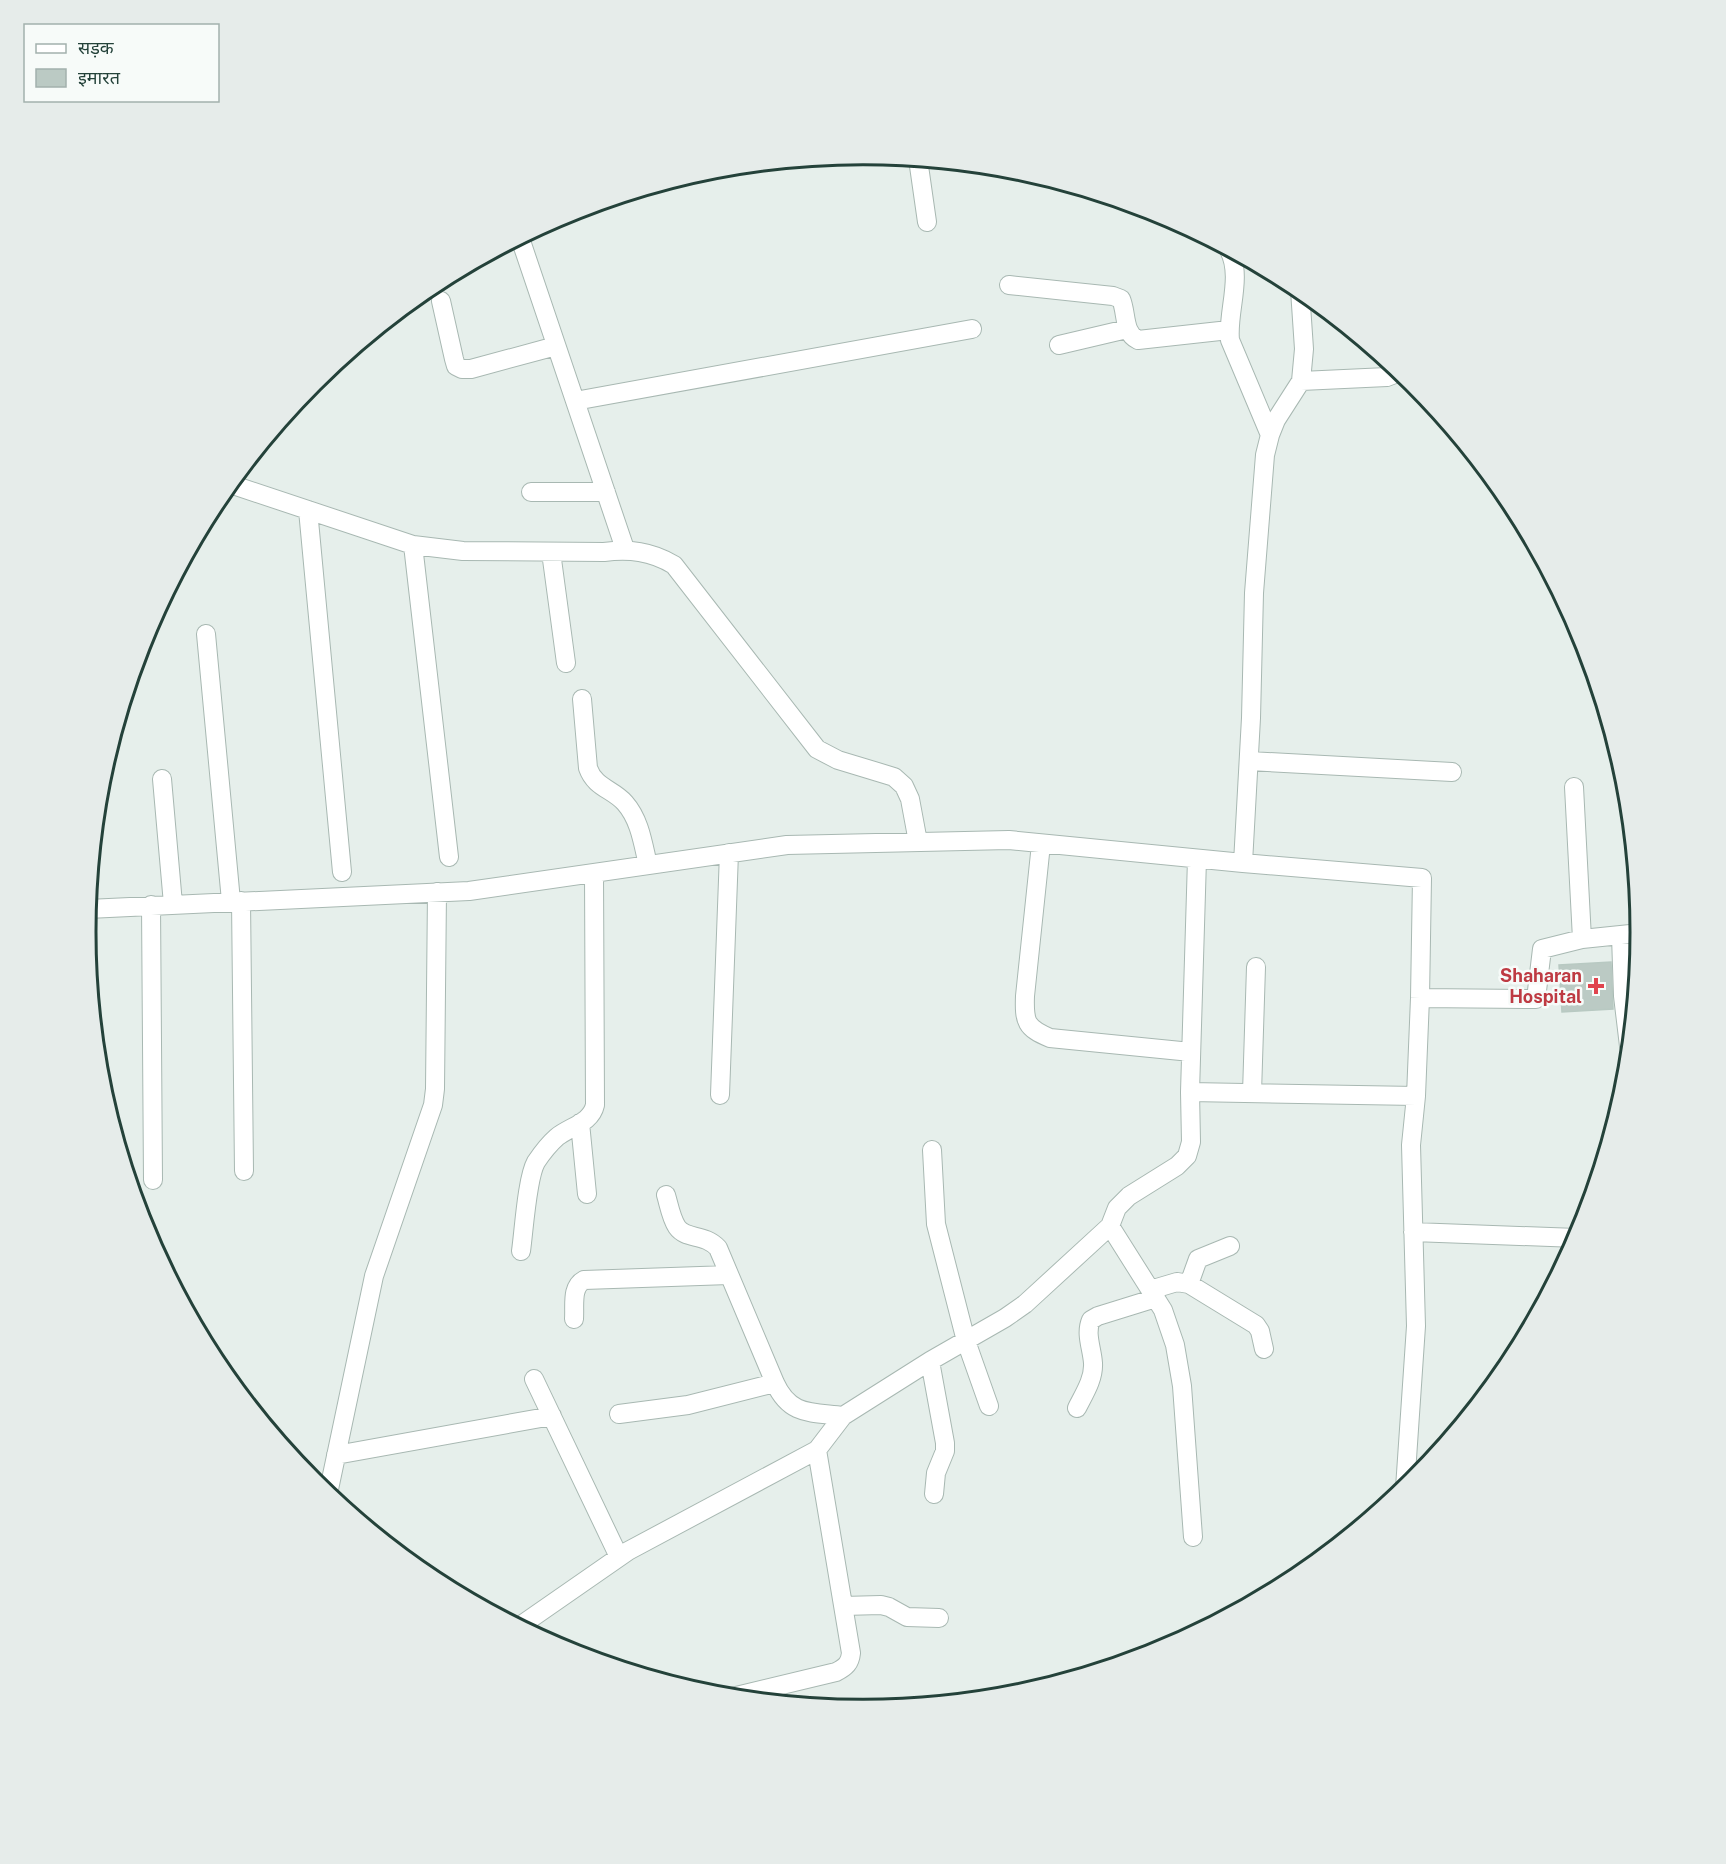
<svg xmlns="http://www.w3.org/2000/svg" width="1726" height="1864" viewBox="0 0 1726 1864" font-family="'Public Sans','Noto Sans Devanagari',sans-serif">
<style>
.building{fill:#bbcac4;stroke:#b8c9c2;stroke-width:1.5}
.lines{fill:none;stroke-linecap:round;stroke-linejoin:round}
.minor-casing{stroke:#a8b8b2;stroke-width:20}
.minor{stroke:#fff;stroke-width:18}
.health-dot{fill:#e0444e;stroke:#f7fbf9;stroke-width:2}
.labels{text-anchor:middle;stroke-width:5;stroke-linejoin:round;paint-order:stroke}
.health-label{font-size:18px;font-weight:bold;fill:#be3a42;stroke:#f7fbf9;text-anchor:end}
.rim{fill:none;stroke:#24423a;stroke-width:3}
</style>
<rect width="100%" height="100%" fill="#e6efeb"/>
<path class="building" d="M 1611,962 L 1613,1009 L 1562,1012 L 1559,965 Z"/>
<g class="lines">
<g class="minor-casing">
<path id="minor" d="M 923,160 L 919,166 L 927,222
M 520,238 L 625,549
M 1229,250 C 1243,277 1227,312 1230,340 L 1270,435
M 1009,285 L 1113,296 L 1121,299 C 1127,313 1123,333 1138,340 L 1229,330
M 441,301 L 454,359 L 456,366 L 462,369 L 471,369 L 556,346
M 1059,345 L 1127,329
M 1301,381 L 1387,377 L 1400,372
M 575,401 L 972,329
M 230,484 L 413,545 L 463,551 L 604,552 C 629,549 651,551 674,565 L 817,749 L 838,760 L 894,777 L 904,786 L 910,799 L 918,842
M 531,492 L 606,492
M 308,510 L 342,872
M 413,545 L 449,857
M 551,552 L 566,663
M 206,634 L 231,901
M 582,699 L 588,768 C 595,788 613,789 625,803 C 640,820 643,844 648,865
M 1249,761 L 1452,772
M 162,779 L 173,904
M 1574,787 L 1582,939
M 1041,844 L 1025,996 C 1024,1022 1026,1028 1050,1038 L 1191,1052
M 1243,863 L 1251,718 L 1254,593 L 1265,455 L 1270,435 L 1276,420 L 1301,381 L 1304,349 L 1300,290
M 241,901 L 244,1171
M 151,905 L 153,1180
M 88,909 L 469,891 L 787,845 L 1009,840 L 1243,863 L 1422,878 L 1420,998 L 1416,1096 L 1411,1145 L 1416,1326 L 1405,1488
M 1621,936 L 1623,996 L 1629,1046
M 1420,998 L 1536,999 L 1542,949 L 1582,939 L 1640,933
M 1190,1092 L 1416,1096
M 1252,1093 L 1256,967
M 720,1095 L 729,853
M 580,1123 L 587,1194
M 932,1150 L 936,1224 L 966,1341 L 989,1406
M 666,1195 C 669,1205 671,1218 677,1227 C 686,1240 704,1233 718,1248 L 775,1383 C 790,1416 811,1412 843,1416
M 1110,1226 L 1163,1310 L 1175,1345 L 1182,1386 L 1193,1537
M 1413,1232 L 1577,1238
M 521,1251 C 524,1230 527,1178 536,1162 C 542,1153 549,1144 557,1137 C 571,1126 591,1123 595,1105 L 594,873
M 1189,1284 L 1198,1259 L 1230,1246
M 1150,1290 L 1177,1282 L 1189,1284 L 1256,1325 L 1260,1331 L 1264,1349
M 574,1319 C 575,1305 571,1287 584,1280 L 729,1275
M 930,1361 L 945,1443 L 945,1451 L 936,1473 L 934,1494
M 534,1379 L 619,1557
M 1077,1408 C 1084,1394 1094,1379 1093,1363 C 1092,1348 1085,1334 1091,1320 L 1098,1316 L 1156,1298
M 619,1414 L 688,1405 L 775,1383
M 336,1455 L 552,1416
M 328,1494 L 374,1276 L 433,1105 L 435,1089 L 437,892
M 843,1606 L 881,1605 L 889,1607 L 907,1617 L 939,1618
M 520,1626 L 628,1551 L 817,1450 L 843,1416 L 930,1361 L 1005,1318 L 1025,1304 L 1110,1226 L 1117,1208 L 1129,1196 L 1177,1166 L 1187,1156 L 1191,1142 L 1190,1092 L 1197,859
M 732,1697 L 836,1672 C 846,1667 850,1663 851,1653 L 817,1450"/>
</g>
<use href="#minor" class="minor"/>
</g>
<path class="health-dot" d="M1593 977h6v6h6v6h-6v6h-6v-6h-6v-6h6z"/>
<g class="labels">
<g class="health-label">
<text x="1582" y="982">Shaharan<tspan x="1582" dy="21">Hospital</tspan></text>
</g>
</g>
<path d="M0 0H1726V1864H0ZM96 932a767 767 0 1 1 1534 0a767 767 0 1 1-1534 0Z" fill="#e6ecea" fill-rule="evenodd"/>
<path class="rim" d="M96 932a767 767 0 1 1 1534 0a767 767 0 1 1-1534 0Z"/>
<rect x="24" y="24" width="195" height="78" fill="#f7fbf9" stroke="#a3b1ad" stroke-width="1.5"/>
<rect x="36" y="44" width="30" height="9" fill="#ffffff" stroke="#a3b1ad" stroke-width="1.5"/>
<text x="78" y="54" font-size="18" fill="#24423a">सड़क</text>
<rect x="36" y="69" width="30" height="18" fill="#bbcac4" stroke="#a3b1ad" stroke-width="1.5"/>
<text x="78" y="84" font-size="18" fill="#24423a">इमारत</text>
</svg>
